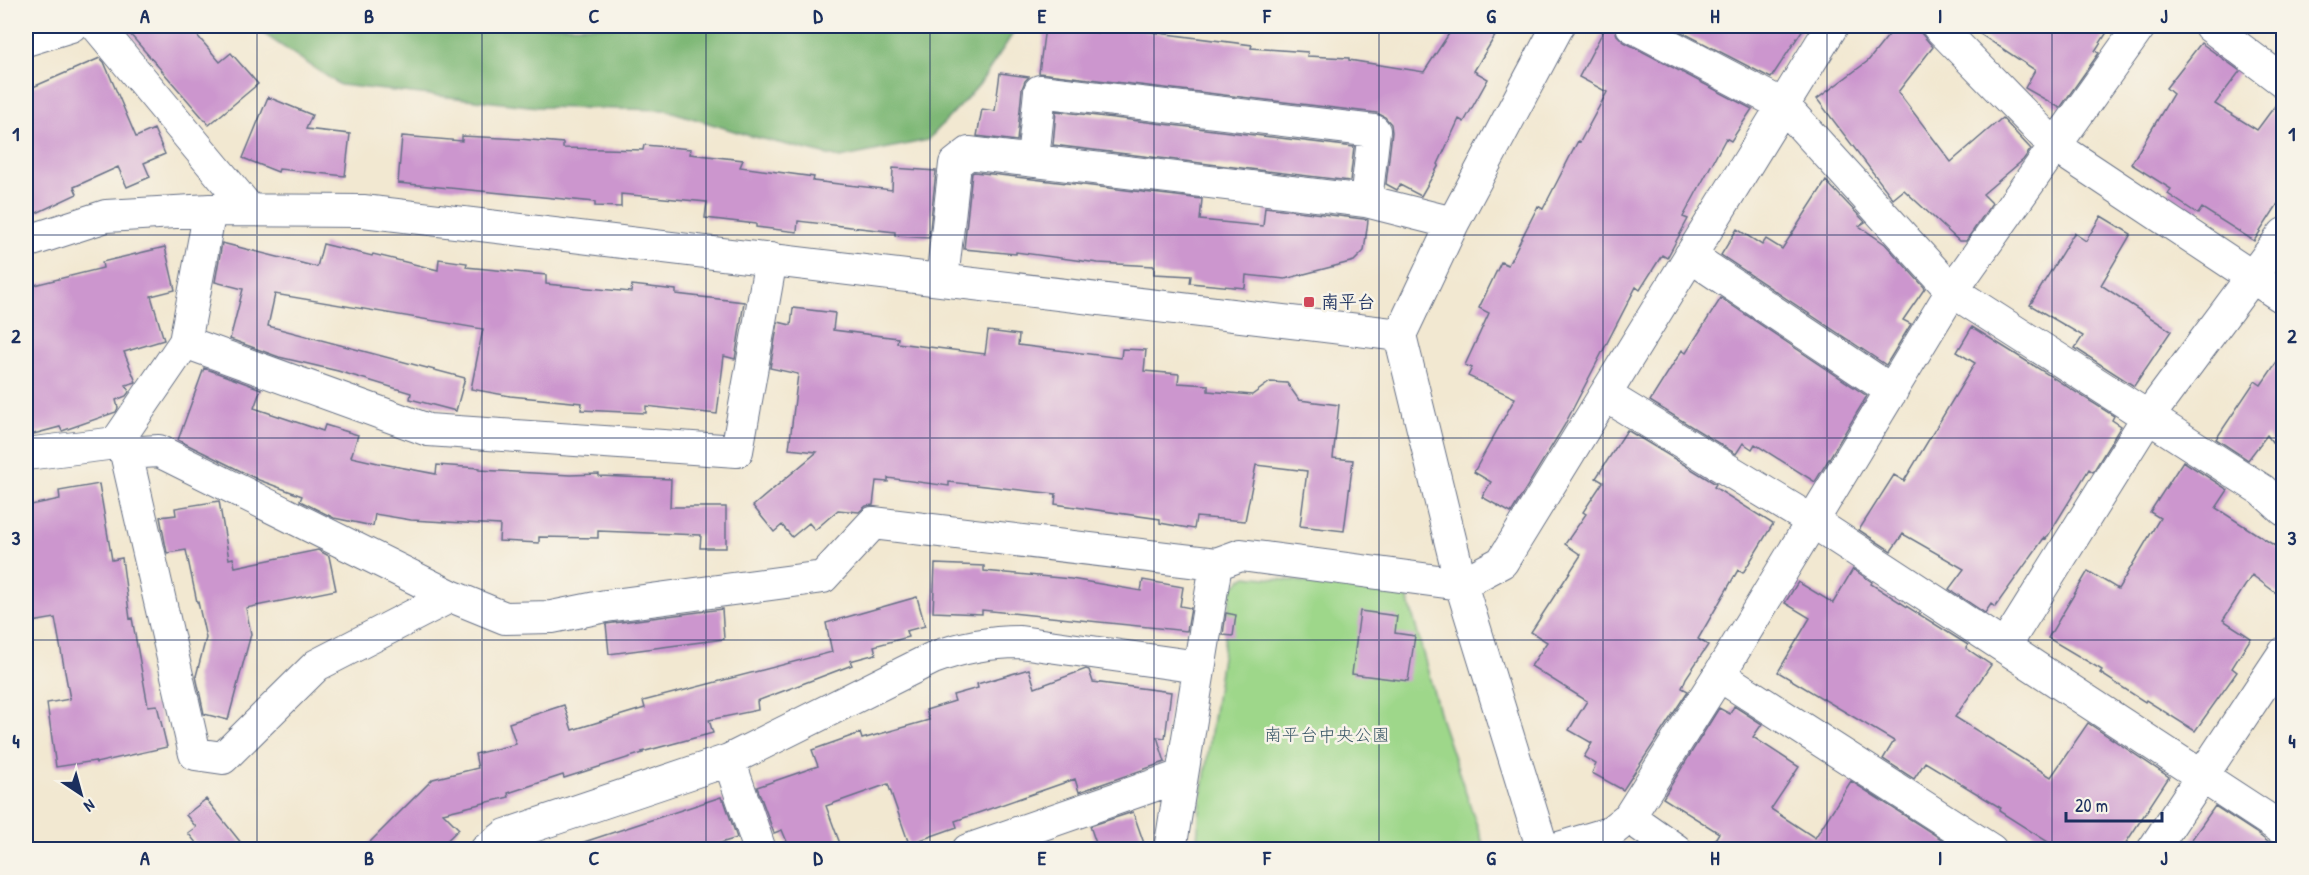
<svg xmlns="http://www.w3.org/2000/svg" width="2309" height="875" viewBox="0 0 2309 875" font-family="'Patrick Hand','Klee One',sans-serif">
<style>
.green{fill:#9ed78a;stroke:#5c8374;stroke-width:1.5}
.forest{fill:#7eb876;stroke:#4c746a;stroke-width:1.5}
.building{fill:#cc96ce}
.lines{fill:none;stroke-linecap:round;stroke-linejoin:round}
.minor-casing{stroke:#667086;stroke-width:34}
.minor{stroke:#fff;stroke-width:32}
.grid{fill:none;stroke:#1b2f5e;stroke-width:1.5;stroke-opacity:0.55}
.poi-dot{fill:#d1495b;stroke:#f7f3e8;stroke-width:2}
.labels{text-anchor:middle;stroke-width:5;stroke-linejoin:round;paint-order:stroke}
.poi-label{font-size:18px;font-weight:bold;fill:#1b2f5e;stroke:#f7f3e8;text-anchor:start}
.park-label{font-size:18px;fill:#3c5969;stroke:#f7f3e8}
.neatline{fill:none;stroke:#1b2f5e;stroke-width:2}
.grid-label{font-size:20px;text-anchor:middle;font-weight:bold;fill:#1b2f5e}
</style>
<rect width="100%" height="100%" fill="#f7f3e8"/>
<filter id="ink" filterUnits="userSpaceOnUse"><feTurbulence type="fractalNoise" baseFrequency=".0167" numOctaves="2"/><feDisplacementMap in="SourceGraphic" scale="12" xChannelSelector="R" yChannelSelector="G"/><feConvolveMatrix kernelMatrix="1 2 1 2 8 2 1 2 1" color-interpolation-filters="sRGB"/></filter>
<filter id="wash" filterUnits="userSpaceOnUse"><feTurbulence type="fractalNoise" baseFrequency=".008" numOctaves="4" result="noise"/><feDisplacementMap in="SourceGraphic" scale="24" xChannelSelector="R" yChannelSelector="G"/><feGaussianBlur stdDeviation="1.35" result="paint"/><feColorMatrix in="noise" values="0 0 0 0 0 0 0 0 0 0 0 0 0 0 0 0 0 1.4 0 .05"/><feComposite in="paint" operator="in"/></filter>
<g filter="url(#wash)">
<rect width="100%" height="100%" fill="#f2e8d1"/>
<path class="green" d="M 1246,576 L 1377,589 L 1408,598 L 1442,723 L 1485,849 L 1196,850 L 1200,809 L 1232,588 Z"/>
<path class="forest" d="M 252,26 L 1018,26 L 979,85 L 928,140 L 840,158 L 747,135 L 666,110 L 538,107 L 340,85 Z"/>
<g id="blocks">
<path class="building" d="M 123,26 L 189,26 L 220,62 L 231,53 L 258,84 L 209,125 Z
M 1101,26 L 1143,26 L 1143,31 L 1252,45 L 1251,48 L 1308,52 L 1307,56 L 1349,58 L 1349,60 L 1424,72 L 1454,26 L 1501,26 L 1474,71 L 1488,79 L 1464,122 L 1459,119 L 1438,164 L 1439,165 L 1421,196 L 1400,185 L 1397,190 L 1386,184 L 1392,132 L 1391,124 L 1385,117 L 1377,113 L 1039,73 L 1045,27 L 1100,33 Z
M 1606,26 L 1614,26 L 1617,35 L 1624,42 L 1752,109 L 1731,141 L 1726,138 L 1683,217 L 1688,219 L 1667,258 L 1662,255 L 1640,290 L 1636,287 L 1564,426 L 1511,513 L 1482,497 L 1491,482 L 1474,472 L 1515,398 L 1468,376 L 1472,368 L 1465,365 L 1489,313 L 1479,308 L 1501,262 L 1508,265 L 1538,206 L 1543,209 L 1578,141 L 1580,142 L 1607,92 L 1579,77 Z
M 1670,26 L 1805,26 L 1771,78 Z
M 1896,26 L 1915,26 L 1933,47 L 1898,92 L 1951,162 L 2002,118 L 2031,149 L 2023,160 L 1983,194 L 1992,203 L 1966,241 L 1959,241 L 1904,190 L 1893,199 L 1817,99 L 1868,61 Z
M 1968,26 L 2111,26 L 2095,51 L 2099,53 L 2060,108 L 2025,88 L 2035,70 Z
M 2201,43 L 2240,71 L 2215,104 L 2257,130 L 2280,99 L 2283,100 L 2283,196 L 2254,241 L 2202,208 L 2198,214 L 2168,194 L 2171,189 L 2131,164 L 2173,94 L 2166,88 Z
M 100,58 L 104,62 L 136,137 L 154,129 L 165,154 L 144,163 L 150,177 L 127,187 L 118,167 L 74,187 L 77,194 L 26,218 L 26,90 Z
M 1000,73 L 1029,77 L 1025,81 L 1022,89 L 1017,141 L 977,136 L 982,109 L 995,111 Z
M 268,97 L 312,115 L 306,129 L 350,134 L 345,176 L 279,169 L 278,172 L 243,158 Z
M 1056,111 L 1354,147 L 1350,181 L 1053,145 Z
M 402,136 L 462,141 L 462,136 L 520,139 L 563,143 L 563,148 L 643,150 L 644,145 L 691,149 L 690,154 L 743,160 L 740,167 L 814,177 L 813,181 L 892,190 L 893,168 L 936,171 L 929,238 L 895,236 L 895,232 L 798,221 L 797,232 L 756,227 L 756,224 L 705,218 L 707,202 L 621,194 L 621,207 L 595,206 L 595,202 L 398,183 Z
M 974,172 L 1202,199 L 1200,220 L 1263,226 L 1265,207 L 1363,219 L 1368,220 L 1364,251 L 1354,261 L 1285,279 L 1246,275 L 1245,288 L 1190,283 L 1191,276 L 1154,274 L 1154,266 L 1098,263 L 1016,252 L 1016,254 L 964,249 L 972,173 Z
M 1826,181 L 1865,222 L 1859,226 L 1885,244 L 1925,288 L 1903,320 L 1911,324 L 1886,365 L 1721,255 L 1737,229 L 1762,245 L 1766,239 L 1782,249 Z
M 2101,216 L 2131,234 L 2101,285 L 2171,331 L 2134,386 L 2075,348 L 2083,336 L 2030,305 L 2074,233 L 2086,241 Z
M 222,243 L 317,267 L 323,244 L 372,256 L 373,254 L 438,270 L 439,259 L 467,263 L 466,267 L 546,275 L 546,284 L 631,292 L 632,285 L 676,290 L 676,294 L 744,302 L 735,359 L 724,356 L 717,414 L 646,406 L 646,413 L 581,410 L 582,403 L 510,396 L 471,389 L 483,329 L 275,294 L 268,326 L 465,378 L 456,411 L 410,399 L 411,393 L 338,371 L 279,357 L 230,339 L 243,289 L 215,282 Z
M 165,247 L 175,290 L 151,296 L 164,340 L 124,352 L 136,382 L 126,385 L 129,392 L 126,396 L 116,400 L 118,408 L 116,412 L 62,431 L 60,427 L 26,436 L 26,287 L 103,268 L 102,262 Z
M 1721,298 L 1867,396 L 1815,482 L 1755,444 L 1752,449 L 1743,443 L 1736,454 L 1650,401 L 1682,350 L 1686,353 Z
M 793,308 L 835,313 L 833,330 L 898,338 L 897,343 L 985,354 L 988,331 L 1019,335 L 1018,345 L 1121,358 L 1122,349 L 1146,350 L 1144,371 L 1179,374 L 1178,383 L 1208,385 L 1208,391 L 1252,395 L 1270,382 L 1287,383 L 1299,400 L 1339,405 L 1333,458 L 1353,460 L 1344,531 L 1300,526 L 1307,471 L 1256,465 L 1245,521 L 1196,517 L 1194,529 L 1160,523 L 1160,519 L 1055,504 L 1056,494 L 949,482 L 949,486 L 888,478 L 888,482 L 876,481 L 873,505 L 866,506 L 859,512 L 838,510 L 815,530 L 809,523 L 792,537 L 782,525 L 774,532 L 753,506 L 817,452 L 789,449 L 798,374 L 770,368 L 778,322 L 791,325 Z
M 1972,327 L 2114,416 L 2112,420 L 2121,426 L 2093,472 L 2089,469 L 2046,539 L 2044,538 L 1995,607 L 1991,604 L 1985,613 L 1949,589 L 1964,569 L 1903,534 L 1891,551 L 1859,530 L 1894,475 L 1904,481 L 1975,363 L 1957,352 Z
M 2283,353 L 2283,457 L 2267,435 L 2248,460 L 2216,439 L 2255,381 L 2261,385 Z
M 204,368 L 261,389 L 254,408 L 323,431 L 325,425 L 358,435 L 351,457 L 378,463 L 436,474 L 437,465 L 479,468 L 479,470 L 570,475 L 599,474 L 599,476 L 671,479 L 670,507 L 726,507 L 726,548 L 700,548 L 701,535 L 598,531 L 598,538 L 539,537 L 539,543 L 499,541 L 500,525 L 411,520 L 375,514 L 373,526 L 334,518 L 300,501 L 302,496 L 259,480 L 178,440 Z
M 1627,430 L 1716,484 L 1714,487 L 1773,524 L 1743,573 L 1738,570 L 1698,639 L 1708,645 L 1686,678 L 1682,688 L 1688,691 L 1623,790 L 1592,773 L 1596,764 L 1584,757 L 1592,743 L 1569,730 L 1587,701 L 1531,666 L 1547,642 L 1531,632 L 1581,555 L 1565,544 L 1586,514 L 1583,512 L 1603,482 L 1596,478 Z
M 2183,461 L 2228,490 L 2216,508 L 2283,551 L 2283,598 L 2252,575 L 2223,620 L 2251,638 L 2232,668 L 2237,672 L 2195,731 L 2146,700 L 2145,702 L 2100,673 L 2102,670 L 2048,638 L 2088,571 L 2118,589 L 2160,518 L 2150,512 Z
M 99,484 L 112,560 L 122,558 L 130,619 L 132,618 L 148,706 L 157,705 L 167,747 L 96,763 L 95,761 L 56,767 L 47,703 L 70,699 L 55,618 L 26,623 L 26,506 L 60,499 L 59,491 Z
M 219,501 L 229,559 L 233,558 L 235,567 L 318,550 L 329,556 L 336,590 L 246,608 L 251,634 L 228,720 L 204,714 L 196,676 L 206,638 L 198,602 L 197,602 L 186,550 L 167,553 L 160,517 L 176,515 L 175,508 Z
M 935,564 L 984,566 L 984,571 L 1071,579 L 1141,591 L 1143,580 L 1183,587 L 1180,606 L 1191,608 L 1187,631 L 982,610 L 982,614 L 933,612 Z
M 1853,569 L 1872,582 L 1871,584 L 1968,645 L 1966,648 L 1991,665 L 1955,717 L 2051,777 L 2088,723 L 2169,777 L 2122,849 L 2059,849 L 1999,811 L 2001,808 L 1925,762 L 1914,779 L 1883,759 L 1894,741 L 1778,672 L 1810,618 L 1785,603 L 1798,582 L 1833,603 Z
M 917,597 L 925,626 L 906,631 L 908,637 L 874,646 L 876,654 L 850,661 L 852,665 L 757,701 L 758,710 L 709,720 L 713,733 L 642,752 L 643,753 L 564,778 L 563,775 L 508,793 L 509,797 L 443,813 L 459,829 L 438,849 L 363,849 L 433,779 L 478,768 L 475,754 L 516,744 L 509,723 L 564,705 L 572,730 L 645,708 L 643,701 L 832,652 L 826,623 Z
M 722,609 L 724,639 L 609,654 L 606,624 Z
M 1360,611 L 1397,616 L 1395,633 L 1415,636 L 1408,681 L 1352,674 Z
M 1226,613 L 1236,615 L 1233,636 L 1223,635 Z
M 1029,669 L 1035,688 L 1086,669 L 1089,670 L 1093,682 L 1171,692 L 1165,738 L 1157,737 L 1165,762 L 1079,792 L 1075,779 L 955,821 L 957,827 L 909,844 L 888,784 L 826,806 L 842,849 L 790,849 L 782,830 L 774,833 L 757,787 L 818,766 L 812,750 L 860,733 L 862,739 L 929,720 L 926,710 L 955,701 L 953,695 L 978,688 L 977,684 Z
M 1734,706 L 1762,724 L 1753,737 L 1799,767 L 1771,809 L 1815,838 L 1851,781 L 1957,849 L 1709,849 L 1719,833 L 1663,798 L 1719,708 L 1730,714 Z
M 721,797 L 722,800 L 724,800 L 737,838 L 701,849 L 579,849 L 578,844 Z
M 206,799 L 246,849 L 201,849 L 188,833 L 196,827 L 186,815 Z
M 2215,806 L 2255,832 L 2277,849 L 2185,849 Z
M 1133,812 L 1146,849 L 1098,849 L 1090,826 Z"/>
</g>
</g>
<g filter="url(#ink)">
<use href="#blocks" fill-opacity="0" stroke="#667086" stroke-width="1.5"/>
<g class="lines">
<g class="minor-casing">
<path id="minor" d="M 97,26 L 249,209
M 1632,26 L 1783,105 L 1952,291 L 2262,490 L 2284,510
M 1938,26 L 2055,146 L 2284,298
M 2210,26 L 2284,82
M 26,40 L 71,26
M 1033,160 L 1040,91 L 1374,131 L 1366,201
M 26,242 L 106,216 L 210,210 L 363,211 L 1400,335
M 1690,256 L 1892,391
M 942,280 L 955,164 L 969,153 L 1366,201 L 1453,223
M 185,342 L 428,430 L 737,451 L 771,259
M 1605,395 L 1812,521 L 2284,830
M 116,443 L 126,453 L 195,754 L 223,758 L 317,665 L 451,596 L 159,451 L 126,453
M 26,454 L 116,443 L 185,342 L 210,210
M 451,596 L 505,618 L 552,617 L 606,606 L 823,577 L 873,523 L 1216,564 L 1241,555 L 1461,584 L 1502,562 L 1832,26
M 2005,646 L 2148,417 L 2284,234
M 1719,675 L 1991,850
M 729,760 L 760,850
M 1629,817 L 1676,850
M 486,850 L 506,835 L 729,760 L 933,658 C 962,647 989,642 1020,642 L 1199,667
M 968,850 L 1181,776
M 1170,850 L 1216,564
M 1543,850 L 1461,584 L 1400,335 L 1453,223 L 1558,26
M 1552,850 L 1609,833 L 1629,817 L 1719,675 L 1952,291 L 2140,26
M 2153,850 L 2284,653"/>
</g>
<use href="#minor" class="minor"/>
</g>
</g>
<path class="grid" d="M 257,26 L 257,850M 482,26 L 482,850M 706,26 L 706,850M 930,26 L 930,850M 1154,26 L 1154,850M 1379,26 L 1379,850M 1603,26 L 1603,850M 1827,26 L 1827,850M 2052,26 L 2052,850M 26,235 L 2284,235M 26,438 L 2284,438M 26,640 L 2284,640"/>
<rect class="poi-dot" x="1303" y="296" width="12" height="12" rx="3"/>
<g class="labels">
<g class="poi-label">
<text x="1321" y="308">南平台</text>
</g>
<g class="park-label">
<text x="1327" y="741">南平台中央公園</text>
</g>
</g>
<rect width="2309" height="875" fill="none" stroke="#f7f3e8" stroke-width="66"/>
<g transform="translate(81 794) rotate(144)" stroke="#f7f3e8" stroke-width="4.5" paint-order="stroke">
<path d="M0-4.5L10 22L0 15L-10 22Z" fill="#1b2f5e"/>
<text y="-9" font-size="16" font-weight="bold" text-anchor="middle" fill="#1b2f5e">N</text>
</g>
<path d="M2066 812v9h96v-9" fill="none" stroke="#1b2f5e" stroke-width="3"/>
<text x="2075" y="812" font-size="18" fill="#1b2f5e" stroke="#f7f3e8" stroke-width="4.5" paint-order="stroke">20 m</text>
<rect x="33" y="33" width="2243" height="809" class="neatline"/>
<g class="grid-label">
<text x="145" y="23">A</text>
<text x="369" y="23">B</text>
<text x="594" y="23">C</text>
<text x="818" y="23">D</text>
<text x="1042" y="23">E</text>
<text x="1267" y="23">F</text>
<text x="1491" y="23">G</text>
<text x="1715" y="23">H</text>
<text x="1940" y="23">I</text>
<text x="2164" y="23">J</text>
<text x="16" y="141">1</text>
<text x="2292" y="141">1</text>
<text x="16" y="343">2</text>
<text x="2292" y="343">2</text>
<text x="16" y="545">3</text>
<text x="2292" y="545">3</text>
<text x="16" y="748">4</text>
<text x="2292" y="748">4</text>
<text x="145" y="865">A</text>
<text x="369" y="865">B</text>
<text x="594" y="865">C</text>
<text x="818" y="865">D</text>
<text x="1042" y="865">E</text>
<text x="1267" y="865">F</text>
<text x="1491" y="865">G</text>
<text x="1715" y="865">H</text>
<text x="1940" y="865">I</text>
<text x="2164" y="865">J</text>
</g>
</svg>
